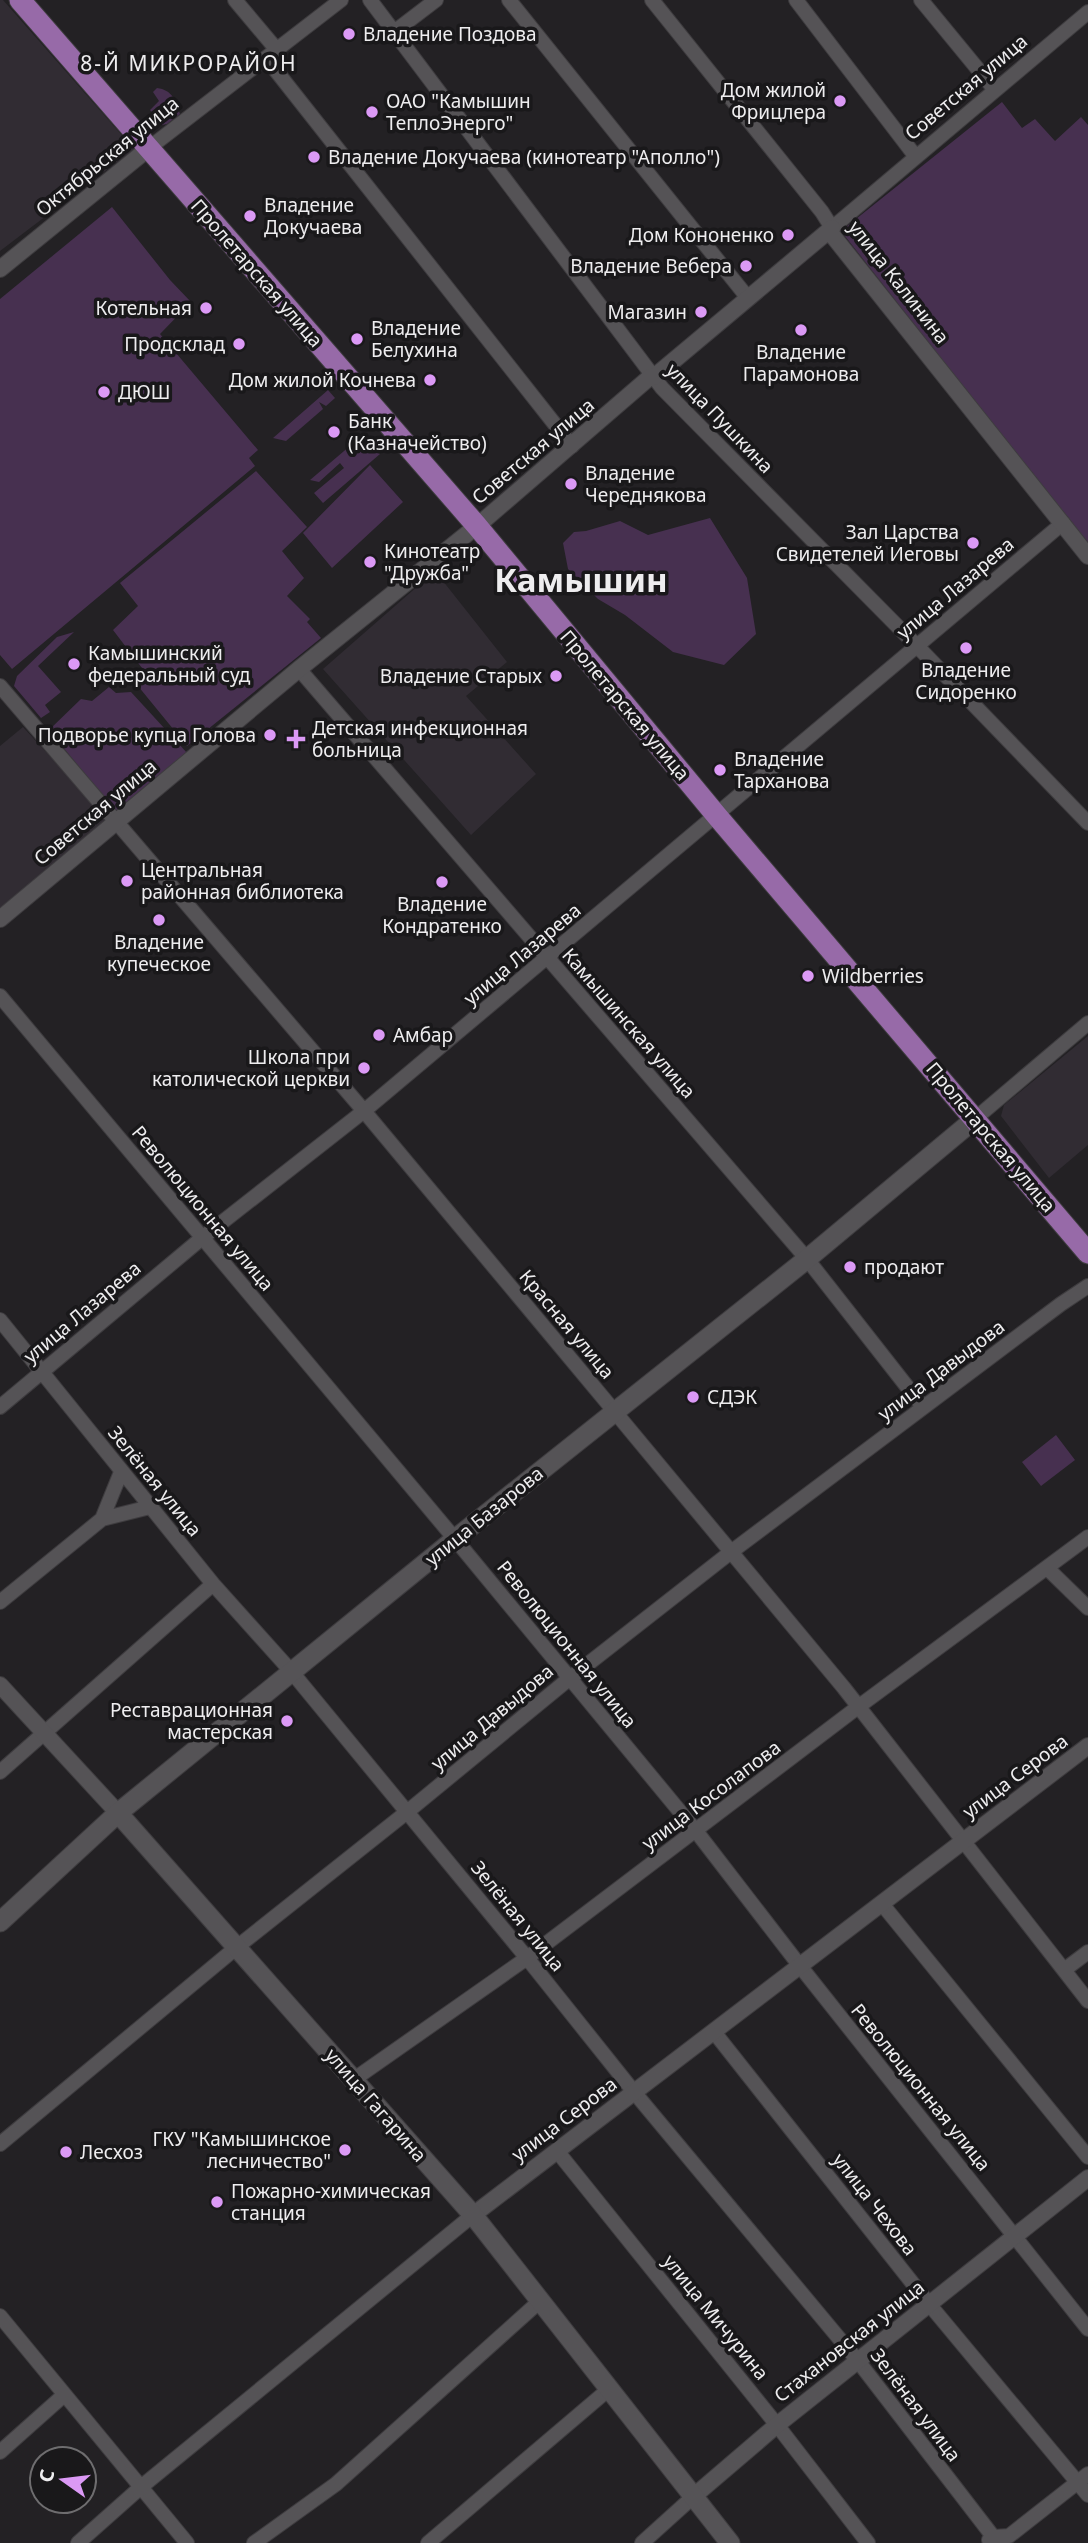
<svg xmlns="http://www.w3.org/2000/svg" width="1088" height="2543" viewBox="0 0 1088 2543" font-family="'Noto Sans',sans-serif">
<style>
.built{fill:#312c33}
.green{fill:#473050}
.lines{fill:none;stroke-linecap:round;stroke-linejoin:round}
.minor-casing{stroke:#3e3c3f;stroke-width:16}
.tertiary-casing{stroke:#3e3c3f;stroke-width:18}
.secondary-casing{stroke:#3e3c3f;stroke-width:21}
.primary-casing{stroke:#3e3c3f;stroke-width:23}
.minor{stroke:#555356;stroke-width:14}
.tertiary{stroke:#555356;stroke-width:16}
.secondary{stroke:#555356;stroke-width:19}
.primary{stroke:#976aa8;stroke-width:21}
.poi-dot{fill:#db99f5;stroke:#19181a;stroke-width:2.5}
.labels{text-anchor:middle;stroke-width:7;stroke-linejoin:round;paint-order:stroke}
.poi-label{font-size:19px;fill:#eeedef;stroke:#19181a;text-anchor:start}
.street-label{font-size:19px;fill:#eeedef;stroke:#19181a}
.neighbourhood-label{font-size:21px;letter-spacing:2px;fill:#eeedef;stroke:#19181a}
.town-label{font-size:33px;font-weight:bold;fill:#eeedef;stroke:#19181a}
</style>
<rect width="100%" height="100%" fill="#232124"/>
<path class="built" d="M 0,0 L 3,0 L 134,149 L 0,251 Z
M 435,571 L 507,662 L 466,696 L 536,774 L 471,835 L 323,669 Z
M 23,727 L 108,819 L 0,911 L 0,746 Z
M 1088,1036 L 1088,1145 L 1049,1178 L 1001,1116 L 1004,1105 Z"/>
<path class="green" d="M 157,88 C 172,90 176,100 180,114 L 167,124 L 162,125 L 150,110 L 159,101 L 153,92 Z
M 1002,102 L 1022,128 L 1035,119 L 1055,141 L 1081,117 L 1088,125 L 1088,546 L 841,231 Z
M 112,207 L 170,280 L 191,302 L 160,334 L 258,450 L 249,458 L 255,466 L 12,669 L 0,655 L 0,299 Z
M 328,390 L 335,398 L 326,406 L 319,402 L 323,409 L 286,441 L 273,438 Z
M 364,434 L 380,454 L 323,503 L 314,493 L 344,468 L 340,463 L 319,482 L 310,480 Z
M 370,465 L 403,502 L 332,568 L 303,533 Z
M 256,471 L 307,527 L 282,551 L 304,578 L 287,596 L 310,619 L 307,622 L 321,638 L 187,746 L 138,686 L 142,668 L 113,630 L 138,606 L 120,583 Z
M 710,518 L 747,578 L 756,634 L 724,665 L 673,652 L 625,615 L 598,599 L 568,569 L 563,543 L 574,532 L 586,531 L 620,521 L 648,535 Z
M 74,632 L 38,666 L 61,692 L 45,705 L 50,712 L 41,718 L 14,686 L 17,676 L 57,637 Z
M 109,687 L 116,693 L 131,692 L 188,754 L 116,812 L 49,730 L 81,699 L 92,701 Z
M 1056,1435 L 1075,1460 L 1041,1486 L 1022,1462 Z"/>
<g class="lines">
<g class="minor-casing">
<path id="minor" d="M 235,0 L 277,50
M 370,0 L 662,388 L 917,646 L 1088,823
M 509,0 L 748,298
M 652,0 L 822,212 L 832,228 L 1088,12
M 796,0 L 916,157
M 921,0 L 995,90
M 394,32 L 436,0
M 266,58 L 572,446
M 149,148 L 341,0
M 299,669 L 807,1259 L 923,1407
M 0,686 L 364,1111 L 615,1412 L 844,1688 L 1088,2001
M 0,996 L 455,1539 L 696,1831 L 800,1966 L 1088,2329
M 976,1118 L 1088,1023
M 0,1320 L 213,1584 L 291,1671 L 527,1958 L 634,2092 L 858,2361 L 998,2543
M 0,1407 L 202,1238 L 364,1111 L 1063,523
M 102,1519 L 150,1507
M 1047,1568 L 1088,1608
M 0,1602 L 102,1519 L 121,1472
M 0,1772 L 213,1584
M 882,1904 L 1088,2157
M 1064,1970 L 1088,1952
M 714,2032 L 929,2304 L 1088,2495
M 353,2080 L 527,1958 L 858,1707 L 1088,1537
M 0,2144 L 237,1947 L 407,1812 L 570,1678 L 731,1552 L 1061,1304 L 1088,1286
M 557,2151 L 777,2425 L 868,2543
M 0,2316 L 187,2543
M 0,2452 L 64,2395
M 989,2540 L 993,2537 L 1009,2536 L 1088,2474
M 78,2543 L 141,2487 L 473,2215
M 254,2543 L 336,2484 L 540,2301
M 428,2543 L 609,2389
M 642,2543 L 694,2496"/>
</g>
<g class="tertiary-casing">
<path id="tertiary" d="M 0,269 L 149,148
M 0,919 L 299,669 L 483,521 L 650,377 L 654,377 L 832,228 L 829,231 L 1088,556
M 0,1685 L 118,1813
M 473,2215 L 1088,1746
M 694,2496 L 777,2425 L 1088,2178"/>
</g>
<g class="secondary-casing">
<path id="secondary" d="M 118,1813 L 473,2215 L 730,2543
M 0,1922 L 118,1813 L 455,1539 L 807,1259 L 976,1118"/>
</g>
<g class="primary-casing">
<path id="primary" d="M 20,0 L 477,526 L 717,816 L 1088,1253"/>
</g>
<use href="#minor" class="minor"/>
<use href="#tertiary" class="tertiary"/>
<use href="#secondary" class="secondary"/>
<use href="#primary" class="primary"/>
</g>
<g class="poi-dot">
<circle cx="349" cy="34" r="7"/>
<circle cx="840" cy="101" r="7"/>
<circle cx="372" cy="112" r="7"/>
<circle cx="314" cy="157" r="7"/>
<circle cx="250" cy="216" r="7"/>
<circle cx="788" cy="235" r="7"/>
<circle cx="746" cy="266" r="7"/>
<circle cx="206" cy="308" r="7"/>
<circle cx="701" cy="312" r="7"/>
<circle cx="801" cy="330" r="7"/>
<circle cx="357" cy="339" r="7"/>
<circle cx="239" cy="344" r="7"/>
<circle cx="430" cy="380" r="7"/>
<circle cx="104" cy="392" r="7"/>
<circle cx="334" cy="432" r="7"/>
<circle cx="571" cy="484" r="7"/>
<circle cx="973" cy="543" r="7"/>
<circle cx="370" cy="562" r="7"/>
<circle cx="966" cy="648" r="7"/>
<circle cx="74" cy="664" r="7"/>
<circle cx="556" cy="676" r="7"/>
<circle cx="270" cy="735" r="7"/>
<path d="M292.5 728.5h7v7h7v7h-7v7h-7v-7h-7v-7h7z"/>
<circle cx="720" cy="770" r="7"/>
<circle cx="127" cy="881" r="7"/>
<circle cx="442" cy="882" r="7"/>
<circle cx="159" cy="920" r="7"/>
<circle cx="808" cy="976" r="7"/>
<circle cx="379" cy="1035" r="7"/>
<circle cx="364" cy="1068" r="7"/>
<circle cx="850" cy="1267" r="7"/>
<circle cx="693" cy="1397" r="7"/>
<circle cx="287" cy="1721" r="7"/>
<circle cx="345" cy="2150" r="7"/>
<circle cx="66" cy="2152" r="7"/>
<circle cx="217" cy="2202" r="7"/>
</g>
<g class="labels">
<g class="poi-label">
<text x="363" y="41">Владение Поздова</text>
<text x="826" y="97" text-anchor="end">Дом жилой<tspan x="826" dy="22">Фрицлера</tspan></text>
<text x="386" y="108">ОАО "Камышин<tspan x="386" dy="22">ТеплоЭнерго"</tspan></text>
<text x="328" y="164">Владение Докучаева (кинотеатр "Аполло")</text>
<text x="264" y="212">Владение<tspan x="264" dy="22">Докучаева</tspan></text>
<text x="774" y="242" text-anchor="end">Дом Кононенко</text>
<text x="732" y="273" text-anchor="end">Владение Вебера</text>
<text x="192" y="315" text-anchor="end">Котельная</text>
<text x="687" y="319" text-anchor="end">Магазин</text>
<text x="371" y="335">Владение<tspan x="371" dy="22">Белухина</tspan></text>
<text x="225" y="351" text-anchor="end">Продсклад</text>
<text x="801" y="359" text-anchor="middle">Владение<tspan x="801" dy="22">Парамонова</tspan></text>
<text x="416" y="387" text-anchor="end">Дом жилой Кочнева</text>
<text x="118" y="399">ДЮШ</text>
<text x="348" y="428">Банк<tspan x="348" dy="22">(Казначейство)</tspan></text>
<text x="585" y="480">Владение<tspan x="585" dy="22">Череднякова</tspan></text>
<text x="959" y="539" text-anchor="end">Зал Царства<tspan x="959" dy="22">Свидетелей Иеговы</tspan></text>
<text x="384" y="558">Кинотеатр<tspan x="384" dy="22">"Дружба"</tspan></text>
<text x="88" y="660">Камышинский<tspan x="88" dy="22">федеральный суд</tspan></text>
<text x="966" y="677" text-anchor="middle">Владение<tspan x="966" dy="22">Сидоренко</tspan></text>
<text x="542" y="683" text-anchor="end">Владение Старых</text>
<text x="312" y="735">Детская инфекционная<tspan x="312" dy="22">больница</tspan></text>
<text x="256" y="742" text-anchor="end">Подворье купца Голова</text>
<text x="734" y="766">Владение<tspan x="734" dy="22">Тарханова</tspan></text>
<text x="141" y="877">Центральная<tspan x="141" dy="22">районная библиотека</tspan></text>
<text x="442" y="911" text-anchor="middle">Владение<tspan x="442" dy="22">Кондратенко</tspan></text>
<text x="159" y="949" text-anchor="middle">Владение<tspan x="159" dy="22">купеческое</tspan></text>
<text x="822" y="983">Wildberries</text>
<text x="393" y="1042">Амбар</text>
<text x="350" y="1064" text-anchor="end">Школа при<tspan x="350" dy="22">католической церкви</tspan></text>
<text x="864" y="1274">продают</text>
<text x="707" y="1404">СДЭК</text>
<text x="273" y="1717" text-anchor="end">Реставрационная<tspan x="273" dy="22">мастерская</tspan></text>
<text x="331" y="2146" text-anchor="end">ГКУ "Камышинское<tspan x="331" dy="22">лесничество"</tspan></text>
<text x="80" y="2159">Лесхоз</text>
<text x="231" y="2198">Пожарно-химическая<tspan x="231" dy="22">станция</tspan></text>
</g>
<g class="street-label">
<text transform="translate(966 87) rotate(-40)" y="7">Советская улица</text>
<text transform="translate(107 156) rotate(-39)" y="7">Октябрьская улица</text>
<text transform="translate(257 273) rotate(49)" y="7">Пролетарская улица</text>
<text transform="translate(899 282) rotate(52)" y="7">улица Калинина</text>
<text transform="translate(720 418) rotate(46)" y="7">улица Пушкина</text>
<text transform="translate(533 451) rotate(-40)" y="7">Советская улица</text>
<text transform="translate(955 588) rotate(-40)" y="7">улица Лазарева</text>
<text transform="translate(625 705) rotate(50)" y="7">Пролетарская улица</text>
<text transform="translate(95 812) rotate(-40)" y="7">Советская улица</text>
<text transform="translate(522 954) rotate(-40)" y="7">улица Лазарева</text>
<text transform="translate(629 1023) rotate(49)" y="7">Камышинская улица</text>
<text transform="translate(991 1137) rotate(50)" y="7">Пролетарская улица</text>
<text transform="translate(203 1208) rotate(50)" y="7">Революционная улица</text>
<text transform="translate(82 1312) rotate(-40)" y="7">улица Лазарева</text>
<text transform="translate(567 1324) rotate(50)" y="7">Красная улица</text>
<text transform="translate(941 1370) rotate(-37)" y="7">улица Давыдова</text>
<text transform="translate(155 1481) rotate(51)" y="7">Зелёная улица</text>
<text transform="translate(484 1516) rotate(-39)" y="7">улица Базарова</text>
<text transform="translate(567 1644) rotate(51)" y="7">Революционная улица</text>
<text transform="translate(492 1717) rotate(-40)" y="7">улица Давыдова</text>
<text transform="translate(1015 1776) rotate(-37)" y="7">улица Серова</text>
<text transform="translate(711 1795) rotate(-37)" y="7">улица Косолапова</text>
<text transform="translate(518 1916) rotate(51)" y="7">Зелёная улица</text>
<text transform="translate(921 2087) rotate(51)" y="7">Революционная улица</text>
<text transform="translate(376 2105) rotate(49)" y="7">улица Гагарина</text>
<text transform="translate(564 2119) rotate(-37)" y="7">улица Серова</text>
<text transform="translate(875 2204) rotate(52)" y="7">улица Чехова</text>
<text transform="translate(716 2317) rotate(51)" y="7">улица Мичурина</text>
<text transform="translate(849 2341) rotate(-38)" y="7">Стахановская улица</text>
<text transform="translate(916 2405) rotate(53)" y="7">Зелёная улица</text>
</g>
<g class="neighbourhood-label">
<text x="189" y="71">8-Й МИКРОРАЙОН</text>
</g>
<g class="town-label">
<text x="581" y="592">Камышин</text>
</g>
</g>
<g transform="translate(63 2480) rotate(284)"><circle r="33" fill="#19181a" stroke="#6e6d6f" stroke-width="2"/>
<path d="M0-5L12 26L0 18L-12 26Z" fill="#db99f5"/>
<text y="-10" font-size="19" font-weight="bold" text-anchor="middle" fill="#eeedef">С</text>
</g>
</svg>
